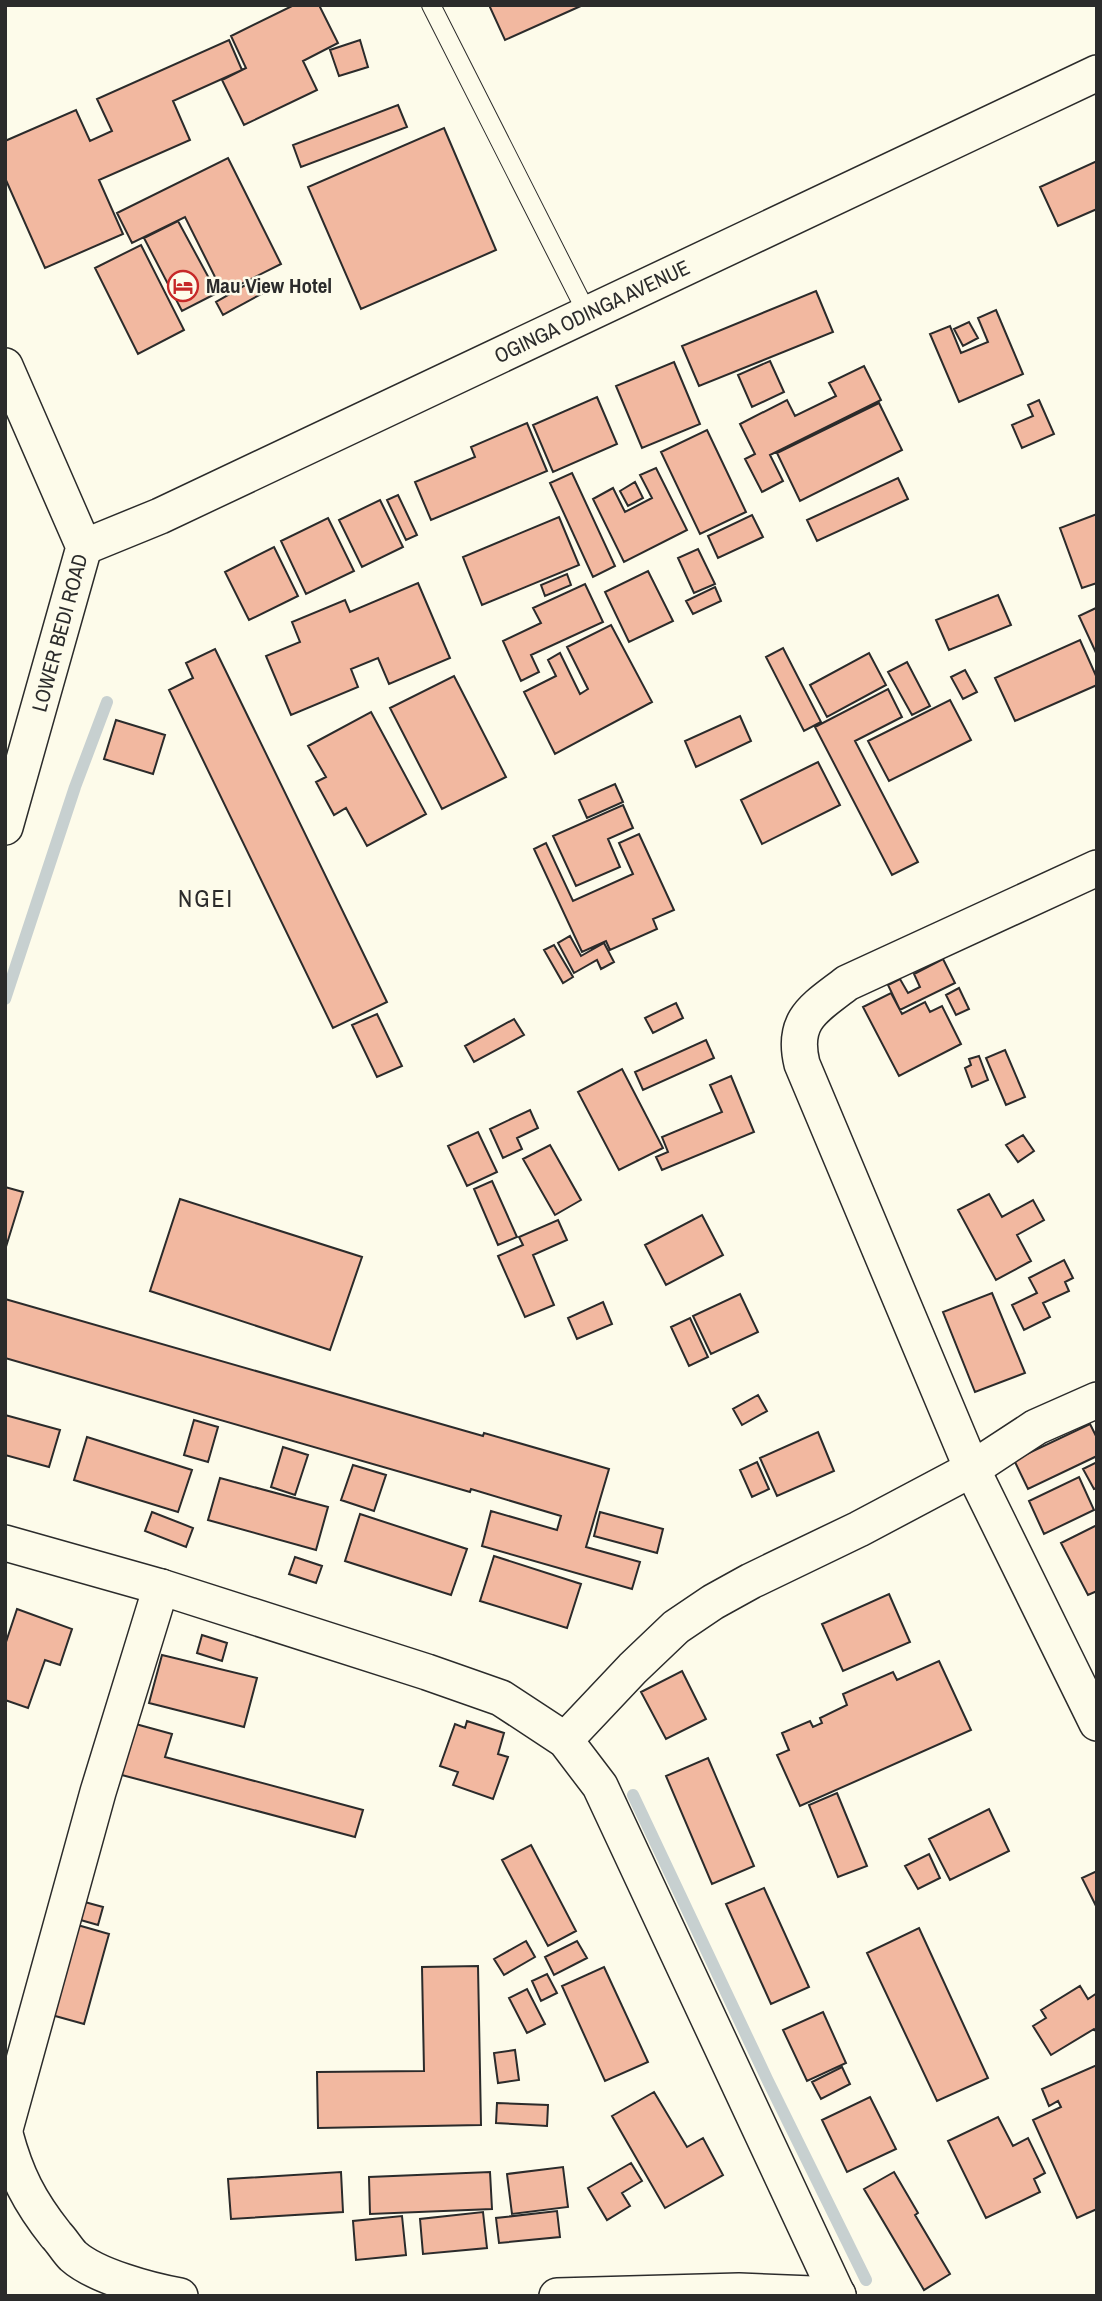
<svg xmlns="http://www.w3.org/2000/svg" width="1102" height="2301" viewBox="0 0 1102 2301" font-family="'Archivo Narrow',sans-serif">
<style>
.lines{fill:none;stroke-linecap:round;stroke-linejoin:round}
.stream{stroke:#c7d0d0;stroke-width:12}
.building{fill:#f2b8a0;stroke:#2b2b2b;stroke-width:2}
.lane-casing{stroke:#2b2b2b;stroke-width:20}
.street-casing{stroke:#2b2b2b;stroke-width:38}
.lane{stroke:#fdfbea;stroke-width:18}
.street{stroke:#fdfbea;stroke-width:35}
.labels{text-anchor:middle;stroke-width:5;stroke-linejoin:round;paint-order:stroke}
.poi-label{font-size:21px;font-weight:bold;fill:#2b2b2b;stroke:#fdfbea;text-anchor:start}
.street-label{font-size:21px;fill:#2b2b2b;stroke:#fdfbea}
.quarter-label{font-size:24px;letter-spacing:2px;fill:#2b2b2b;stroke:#fdfbea}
</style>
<rect width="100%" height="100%" fill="#fdfbea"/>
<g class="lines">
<path class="stream" d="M 5,999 L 75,787 L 107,702
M 633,1795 L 767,2079 L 866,2280"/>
</g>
<path class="building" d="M 294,5 L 319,5 L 338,43 L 303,61 L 317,90 L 244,125 L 222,80 L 246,68 L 231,36 Z
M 489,5 L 583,5 L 505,40 Z
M 229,40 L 242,70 L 173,101 L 190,140 L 99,180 L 123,234 L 45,268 L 5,178 L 5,141 L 76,110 L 90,141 L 112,131 L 97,99 Z
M 360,40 L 368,67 L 339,76 L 330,50 Z
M 398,105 L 407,127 L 301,167 L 293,145 Z
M 444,128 L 496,250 L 361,309 L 308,187 Z
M 228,158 L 281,264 L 223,293 L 185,217 L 132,243 L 117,213 Z
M 1097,161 L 1097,209 L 1058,226 L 1040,187 Z
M 178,221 L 217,293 L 182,311 L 144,238 Z
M 141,245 L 184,330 L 138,354 L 95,268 Z
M 256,279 L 263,293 L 223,315 L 216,302 Z
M 816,291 L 833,332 L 699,386 L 682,346 Z
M 996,310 L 1023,374 L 959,402 L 930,334 L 950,326 L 961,353 L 988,342 L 978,318 Z
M 969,322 L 978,338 L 963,346 L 954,329 Z
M 770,361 L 784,392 L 752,407 L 738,375 Z
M 674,362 L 700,424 L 642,448 L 616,386 Z
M 864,366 L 881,400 L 770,455 L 783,481 L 762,492 L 745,459 L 755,454 L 740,424 L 787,400 L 795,416 L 836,396 L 829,383 Z
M 597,397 L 617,444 L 553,472 L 533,425 Z
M 1039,400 L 1054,434 L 1022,448 L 1012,425 L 1033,416 L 1028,405 Z
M 879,403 L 902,450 L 800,501 L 777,453 Z
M 527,423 L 547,471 L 431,520 L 415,482 L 475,457 L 471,447 Z
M 707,430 L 746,512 L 700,534 L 661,452 Z
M 656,468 L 687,530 L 624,562 L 593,499 L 613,488 L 625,512 L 652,498 L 640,475 Z
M 572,473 L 615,566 L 593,577 L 550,483 Z
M 898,478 L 908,499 L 817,541 L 807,520 Z
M 635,482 L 643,498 L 628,506 L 620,491 Z
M 398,495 L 417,535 L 406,540 L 387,500 Z
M 380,500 L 403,547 L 362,567 L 339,520 Z
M 1097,514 L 1097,583 L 1082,588 L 1060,528 Z
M 752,515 L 763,537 L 718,558 L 708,536 Z
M 559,517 L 579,565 L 482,605 L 463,557 Z
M 328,518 L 354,571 L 306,594 L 281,541 Z
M 274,547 L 298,596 L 249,620 L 225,572 Z
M 698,549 L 715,584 L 694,593 L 678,558 Z
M 648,571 L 673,621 L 629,642 L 605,592 Z
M 567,574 L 571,585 L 545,596 L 541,585 Z
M 418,583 L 450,658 L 389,684 L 378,658 L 351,669 L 358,687 L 291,715 L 266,656 L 300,642 L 292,622 L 345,600 L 350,612 Z
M 585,584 L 603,622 L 531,655 L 539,672 L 521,681 L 503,641 L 541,623 L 533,608 Z
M 715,587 L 721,601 L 693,614 L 686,601 Z
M 998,595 L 1011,625 L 949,650 L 936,620 Z
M 1096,608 L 1097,611 L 1097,655 L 1079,616 Z
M 611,625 L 652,702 L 555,754 L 524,692 L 556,676 L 548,660 L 560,653 L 580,694 L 588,689 L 567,647 Z
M 1080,640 L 1097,678 L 1097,685 L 1015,721 L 995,678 Z
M 783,648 L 821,722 L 804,731 L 766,657 Z
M 215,649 L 387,1002 L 333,1028 L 169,690 L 193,678 L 186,663 Z
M 869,653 L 886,685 L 827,717 L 810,685 Z
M 907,662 L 930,706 L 912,715 L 888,672 Z
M 965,670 L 977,692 L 963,699 L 951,677 Z
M 454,676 L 506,777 L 442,809 L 390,708 Z
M 888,689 L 902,717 L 855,741 L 918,862 L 892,875 L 815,727 Z
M 950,700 L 971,740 L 889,781 L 868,741 Z
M 371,712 L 426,814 L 367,846 L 346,808 L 334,815 L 316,782 L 326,777 L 308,746 Z
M 740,716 L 751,741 L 696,767 L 685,741 Z
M 116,720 L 165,735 L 153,774 L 104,759 Z
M 818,762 L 840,805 L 762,844 L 741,800 Z
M 615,784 L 623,802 L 587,818 L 579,800 Z
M 623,805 L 633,828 L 608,839 L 620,867 L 576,886 L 553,836 Z
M 639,834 L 674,910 L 653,919 L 657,929 L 610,950 L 606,941 L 582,952 L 534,849 L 546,843 L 573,901 L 633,874 L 619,843 Z
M 570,936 L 581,956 L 604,943 L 614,962 L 601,969 L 597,960 L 574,973 L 558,943 Z
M 554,945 L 573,977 L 563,983 L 544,950 Z
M 943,959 L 955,983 L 900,1010 L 888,985 L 900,979 L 908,993 L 920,987 L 914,974 Z
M 959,988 L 969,1009 L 956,1015 L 946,995 Z
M 891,993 L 902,1014 L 925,1002 L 930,1012 L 942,1006 L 961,1044 L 899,1076 L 863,1007 Z
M 676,1003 L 683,1018 L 653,1033 L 645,1018 Z
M 377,1014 L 402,1066 L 377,1077 L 352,1025 Z
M 514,1019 L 524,1035 L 474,1062 L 465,1046 Z
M 706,1040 L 714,1058 L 643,1090 L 635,1072 Z
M 1005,1050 L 1025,1097 L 1006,1105 L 986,1058 Z
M 979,1056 L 988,1080 L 972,1087 L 965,1068 L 971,1065 L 969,1059 Z
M 622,1069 L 663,1148 L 619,1170 L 578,1092 Z
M 731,1076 L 754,1132 L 662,1170 L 656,1157 L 668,1152 L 662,1137 L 722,1112 L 710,1085 Z
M 530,1110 L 538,1128 L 517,1138 L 522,1149 L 503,1158 L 490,1129 Z
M 478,1132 L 497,1172 L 467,1186 L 448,1146 Z
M 1023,1135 L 1034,1151 L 1018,1162 L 1006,1145 Z
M 550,1145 L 581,1200 L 555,1215 L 523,1159 Z
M 492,1181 L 517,1237 L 498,1245 L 474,1189 Z
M 5,1187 L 23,1192 L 5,1250 Z
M 989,1194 L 1002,1217 L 1033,1200 L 1044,1220 L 1017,1235 L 1031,1261 L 996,1280 L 958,1210 Z
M 180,1199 L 362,1257 L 330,1350 L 150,1291 Z
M 702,1215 L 723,1255 L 666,1285 L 645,1245 Z
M 558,1220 L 567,1240 L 533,1255 L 554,1305 L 525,1317 L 498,1256 L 523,1245 L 519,1237 Z
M 1064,1260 L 1073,1278 L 1065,1282 L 1069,1291 L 1043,1303 L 1050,1317 L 1024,1330 L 1012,1305 L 1037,1293 L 1029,1278 Z
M 992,1293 L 1025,1373 L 975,1392 L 943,1312 Z
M 740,1294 L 758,1332 L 711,1354 L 693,1316 Z
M 5,1299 L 483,1436 L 484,1433 L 609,1469 L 586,1547 L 640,1562 L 632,1589 L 482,1546 L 491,1511 L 557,1530 L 561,1516 L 471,1489 L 470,1492 L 5,1358 Z
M 603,1302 L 612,1324 L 577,1339 L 568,1318 Z
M 690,1318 L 708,1357 L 689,1366 L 671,1327 Z
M 758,1395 L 767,1411 L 742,1425 L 733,1409 Z
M 5,1415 L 60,1430 L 49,1467 L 5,1455 Z
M 194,1420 L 218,1427 L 208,1462 L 184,1455 Z
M 1090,1424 L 1097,1438 L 1097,1456 L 1028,1489 L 1014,1460 Z
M 818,1432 L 834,1471 L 777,1496 L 760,1458 Z
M 87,1437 L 192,1470 L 178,1512 L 74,1480 Z
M 283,1447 L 308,1455 L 295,1495 L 271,1487 Z
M 757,1462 L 769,1489 L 752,1497 L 740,1470 Z
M 1097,1462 L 1097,1488 L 1094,1489 L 1083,1469 Z
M 353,1465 L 386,1475 L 374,1511 L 341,1500 Z
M 1079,1477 L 1094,1510 L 1044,1534 L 1029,1501 Z
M 220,1478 L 328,1507 L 316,1550 L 208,1520 Z
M 152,1512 L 193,1528 L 186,1547 L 145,1531 Z
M 600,1512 L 663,1529 L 657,1553 L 594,1536 Z
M 360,1514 L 467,1549 L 451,1595 L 345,1561 Z
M 1097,1525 L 1097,1591 L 1088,1595 L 1061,1543 Z
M 494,1556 L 581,1584 L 567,1628 L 480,1601 Z
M 295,1557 L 322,1566 L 316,1583 L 289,1574 Z
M 889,1594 L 910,1642 L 843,1671 L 822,1624 Z
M 17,1609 L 72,1629 L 60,1665 L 45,1660 L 28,1708 L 5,1700 L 5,1645 Z
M 202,1635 L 227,1643 L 222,1661 L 197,1653 Z
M 162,1655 L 257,1678 L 244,1727 L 149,1703 Z
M 939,1661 L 971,1730 L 800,1806 L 777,1755 L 789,1750 L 782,1733 L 810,1721 L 813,1727 L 822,1723 L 820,1718 L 847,1705 L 843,1694 L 893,1672 L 897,1680 Z
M 682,1671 L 706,1719 L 666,1739 L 641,1692 Z
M 467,1721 L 504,1733 L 498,1754 L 508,1757 L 493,1799 L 453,1785 L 458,1772 L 440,1766 L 455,1724 L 465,1728 Z
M 132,1723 L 172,1734 L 165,1757 L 363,1810 L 355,1837 L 118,1774 Z
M 708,1758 L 754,1866 L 712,1884 L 666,1776 Z
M 837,1793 L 867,1866 L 838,1877 L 809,1805 Z
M 989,1809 L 1009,1851 L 950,1880 L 929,1839 Z
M 531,1845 L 576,1931 L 548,1946 L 502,1860 Z
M 929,1854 L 940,1878 L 918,1889 L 905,1866 Z
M 1097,1871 L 1097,1908 L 1082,1878 Z
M 764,1888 L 809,1987 L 771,2004 L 726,1904 Z
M 81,1901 L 103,1907 L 98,1925 L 77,1919 Z
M 74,1924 L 109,1934 L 84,2024 L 48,2014 Z
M 919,1928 L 988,2078 L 937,2101 L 867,1953 Z
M 526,1941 L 535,1957 L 504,1975 L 494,1959 Z
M 577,1941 L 587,1958 L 554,1975 L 545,1957 Z
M 478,1966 L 481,2125 L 318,2128 L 317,2072 L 424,2071 L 422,1967 Z
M 604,1967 L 648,2062 L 605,2081 L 562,1986 Z
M 547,1974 L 557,1993 L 541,2001 L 532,1981 Z
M 1080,1986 L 1088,1999 L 1097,1993 L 1097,2033 L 1094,2029 L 1051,2055 L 1033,2026 L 1046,2018 L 1041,2010 Z
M 527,1989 L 545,2024 L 527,2033 L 509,1998 Z
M 823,2012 L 846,2063 L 807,2081 L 783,2030 Z
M 515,2050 L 519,2080 L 498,2083 L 494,2053 Z
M 1097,2065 L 1097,2209 L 1077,2218 L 1033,2120 L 1061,2107 L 1058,2101 L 1049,2106 L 1042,2089 Z
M 842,2067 L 850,2084 L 821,2099 L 812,2082 Z
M 654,2092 L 687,2147 L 703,2138 L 723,2175 L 665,2208 L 612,2116 Z
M 870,2097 L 896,2149 L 847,2172 L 822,2120 Z
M 497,2103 L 548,2105 L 547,2126 L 496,2123 Z
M 998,2117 L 1013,2146 L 1028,2138 L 1045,2173 L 1034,2179 L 1040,2192 L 986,2218 L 948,2141 Z
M 631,2163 L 642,2181 L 622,2193 L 630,2206 L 607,2220 L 588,2188 Z
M 563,2167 L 568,2207 L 512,2214 L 507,2174 Z
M 341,2172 L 343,2212 L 231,2219 L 228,2179 Z
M 490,2172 L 492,2209 L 370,2214 L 369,2177 Z
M 894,2172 L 918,2213 L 915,2215 L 950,2274 L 924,2290 L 864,2189 Z
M 557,2211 L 560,2237 L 499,2243 L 496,2218 Z
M 483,2212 L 487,2248 L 423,2254 L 420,2219 Z
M 402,2216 L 406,2255 L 356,2260 L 353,2221 Z"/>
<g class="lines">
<g class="lane-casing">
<path id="lane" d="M 431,5 L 587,313"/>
</g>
<g class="street-casing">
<g id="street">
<path d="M 5,366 L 84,547 L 5,827"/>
<path id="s1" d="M 84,547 L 160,516 L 1097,73"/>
<path d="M 1097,868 L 847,983 C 815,1008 791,1019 802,1064 L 972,1469 L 1097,1723"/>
<path d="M 5,1543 L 161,1587 L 427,1672 L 501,1698 L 565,1740 L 600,1786 L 838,2296"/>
<path d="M 565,1740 L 633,1668 L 676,1627 L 713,1602 L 751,1581 L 859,1529 L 972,1469 L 1036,1427 L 1097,1400"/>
<path d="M 5,2129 L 98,1792 L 161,1587"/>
<path d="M 5,2134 C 16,2175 29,2201 56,2235 C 62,2241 67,2250 73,2256 C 95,2276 151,2291 180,2296"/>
<path d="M 557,2296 L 739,2291 L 838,2295"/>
</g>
</g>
<use href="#lane" class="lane"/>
<use href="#street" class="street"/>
</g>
<defs>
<g id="hotel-ring" transform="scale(1.575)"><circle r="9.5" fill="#fdfbea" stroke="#c62828" stroke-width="1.5"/><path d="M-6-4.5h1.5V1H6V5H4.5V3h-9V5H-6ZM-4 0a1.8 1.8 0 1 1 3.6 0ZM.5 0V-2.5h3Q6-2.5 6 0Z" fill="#c62828"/></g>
</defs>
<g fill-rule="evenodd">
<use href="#hotel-ring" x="183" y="286"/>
</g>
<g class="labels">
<g class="poi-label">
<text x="206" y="293">Mau View Hotel</text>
</g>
<g class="street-label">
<text dy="7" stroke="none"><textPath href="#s1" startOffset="560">OGINGA ODINGA AVENUE</textPath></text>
<text transform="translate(60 633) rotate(-75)" y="7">LOWER BEDI ROAD</text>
</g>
<g class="quarter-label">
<text x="206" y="907">NGEI</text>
</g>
</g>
<rect width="1102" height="2301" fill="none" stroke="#2b2b2b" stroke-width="14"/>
</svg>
